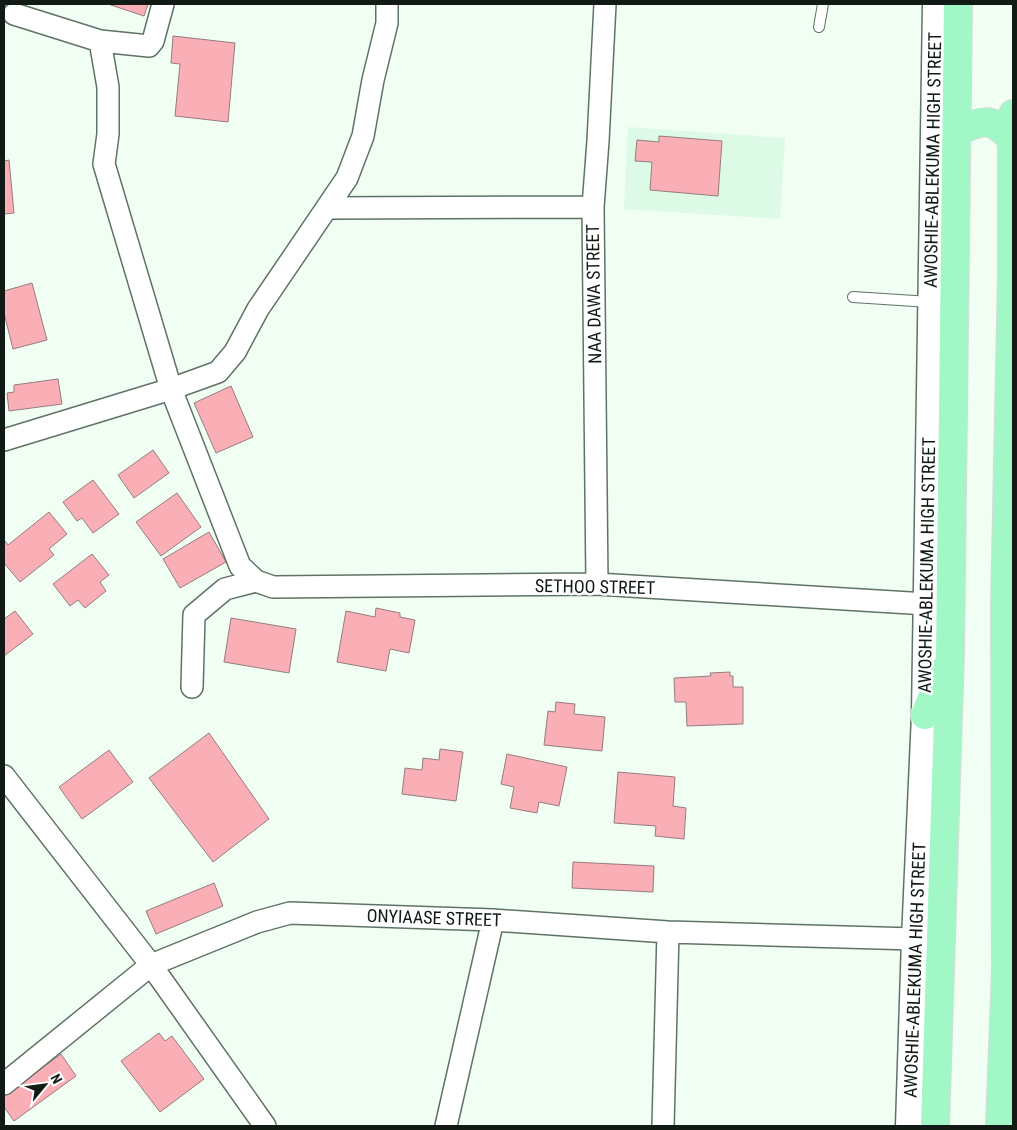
<svg xmlns="http://www.w3.org/2000/svg" width="1017" height="1130" viewBox="0 0 1017 1130" font-family="'Roboto Condensed',sans-serif">
<style>
.built{fill:#dcfae5}
.building{fill:#f9afb5;stroke:#957c7d}
.lines{fill:none;stroke-linecap:round;stroke-linejoin:round}
.service-casing{stroke:#5f7365;stroke-width:12}
.minor-casing{stroke:#5f7365;stroke-width:24}
.tertiary-casing{stroke:#5f7365;stroke-width:29}
.primary-casing{stroke:#d9dada;stroke-width:30}
.service{stroke:#fff;stroke-width:10}
.minor{stroke:#fff;stroke-width:21}
.tertiary{stroke:#fff;stroke-width:26}
.primary{stroke:#a1f8c6;stroke-width:28}
.labels{text-anchor:middle;stroke-width:5;stroke-linejoin:round;paint-order:stroke}
.street-label{font-size:18px;fill:#121a15;stroke:#fff}
</style>
<rect width="100%" height="100%" fill="#f1fef4"/>
<path class="built" d="M 628,127 L 785,138 L 780,219 L 624,209 Z"/>
<path class="building" d="M 108,4 L 148,4 L 144,16 Z
M 173,36 L 235,43 L 228,122 L 175,116 L 180,64 L 171,63 Z
M 659,136 L 722,141 L 718,196 L 650,190 L 652,162 L 635,161 L 637,140 L 659,142 Z
M 9,160 L 14,213 L 4,214 L 4,161 Z
M 32,283 L 47,340 L 13,349 L 4,313 L 4,291 Z
M 58,379 L 62,404 L 9,411 L 7,393 L 14,392 L 14,385 Z
M 231,386 L 253,437 L 216,453 L 194,403 Z
M 153,450 L 169,473 L 134,498 L 118,475 Z
M 93,480 L 119,514 L 93,533 L 82,518 L 77,521 L 63,502 Z
M 177,493 L 201,527 L 161,556 L 136,522 Z
M 49,512 L 67,534 L 49,549 L 54,555 L 20,582 L 4,563 L 4,542 L 5,541 L 8,545 Z
M 209,532 L 226,562 L 180,588 L 163,559 Z
M 92,554 L 109,575 L 100,582 L 106,591 L 85,608 L 78,600 L 70,606 L 53,584 Z
M 376,608 L 400,613 L 400,617 L 415,620 L 409,653 L 390,649 L 386,671 L 337,662 L 346,611 L 375,617 Z
M 15,611 L 33,634 L 4,656 L 4,619 Z
M 231,618 L 296,629 L 289,673 L 224,662 Z
M 730,672 L 730,676 L 733,676 L 733,687 L 743,687 L 743,724 L 687,726 L 686,702 L 675,702 L 674,678 L 711,676 L 710,673 Z
M 556,702 L 575,704 L 574,714 L 605,717 L 602,751 L 544,745 L 548,711 L 555,712 Z
M 209,733 L 269,819 L 213,862 L 149,778 Z
M 440,749 L 463,752 L 456,801 L 402,794 L 405,768 L 422,770 L 423,758 L 439,760 Z
M 109,750 L 133,782 L 82,819 L 59,787 Z
M 507,754 L 567,767 L 559,806 L 539,802 L 537,813 L 510,808 L 514,787 L 501,784 Z
M 618,772 L 675,777 L 673,806 L 686,808 L 684,839 L 655,836 L 656,826 L 614,823 Z
M 573,862 L 654,866 L 653,892 L 572,888 Z
M 214,883 L 223,906 L 156,934 L 146,911 Z
M 159,1033 L 165,1041 L 172,1036 L 204,1079 L 160,1112 L 121,1061 Z
M 61,1054 L 76,1076 L 14,1121 L 4,1107 L 4,1096 Z"/>
<g class="lines">
<g class="service-casing">
<path id="service" d="M 819,27 L 823,4
M 853,297 L 930,302"/>
</g>
<g class="minor-casing">
<path id="minor" d="M 14,14 L 100,41 L 149,46 L 153,41 L 163,4
M 100,41 L 108,87 L 108,134 L 104,164 L 171,389 L 240,566 L 256,581 L 273,587 L 597,584 L 927,604
M 327,208 L 593,207
M 4,440 L 171,389 L 218,372 L 235,352 L 258,309 L 347,178 L 363,136 L 373,80 L 387,23 L 387,4
M 597,584 L 593,207 L 598,141 L 605,4
M 192,687 L 194,615 L 225,589 L 256,581
M 4,776 L 151,965 L 265,1126
M 4,1084 L 151,965 L 257,922 L 290,913 L 493,920 L 668,932 L 915,939
M 446,1126 L 493,920
M 663,1126 L 668,932"/>
</g>
<g class="tertiary-casing">
<path id="tertiary" d="M 909,1126 L 915,939 L 925,715 L 936,4"/>
</g>
<g class="primary-casing">
<path id="primary" d="M 958,131 C 986,119 990,117 1012,139
M 925,715 L 943,671
M 935,1126 L 950,653 L 958,4
M 1000,1126 L 1006,969 L 1005,606 L 1012,275 L 1012,139 L 1013,114"/>
</g>
<use href="#service" class="service"/>
<use href="#minor" class="minor"/>
<use href="#tertiary" class="tertiary"/>
<use href="#primary" class="primary"/>
</g>
<g class="labels">
<g class="street-label">
<text transform="translate(933 160) rotate(-89)" y="6">AWOSHIE-ABLEKUMA HIGH STREET</text>
<text transform="translate(594 294) rotate(-91)" y="6">NAA DAWA STREET</text>
<text transform="translate(927 565) rotate(-89)" y="6">AWOSHIE-ABLEKUMA HIGH STREET</text>
<text transform="translate(595 587) rotate(1)" y="6">SETHOO STREET</text>
<text transform="translate(434 918) rotate(2)" y="6">ONYIAASE STREET</text>
<text transform="translate(915 970) rotate(-88)" y="6">AWOSHIE-ABLEKUMA HIGH STREET</text>
</g>
</g>
<rect width="1017" height="1130" fill="none" stroke="#121a15" stroke-width="10"/>
<g transform="translate(45 1085) rotate(61)" stroke="#ffffff" stroke-width="4" paint-order="stroke">
<path d="M0-4L9 19L0 12L-9 19Z" fill="#121a15"/>
<text y="-8" font-size="14" font-weight="bold" text-anchor="middle" fill="#121a15">N</text>
</g>
</svg>
